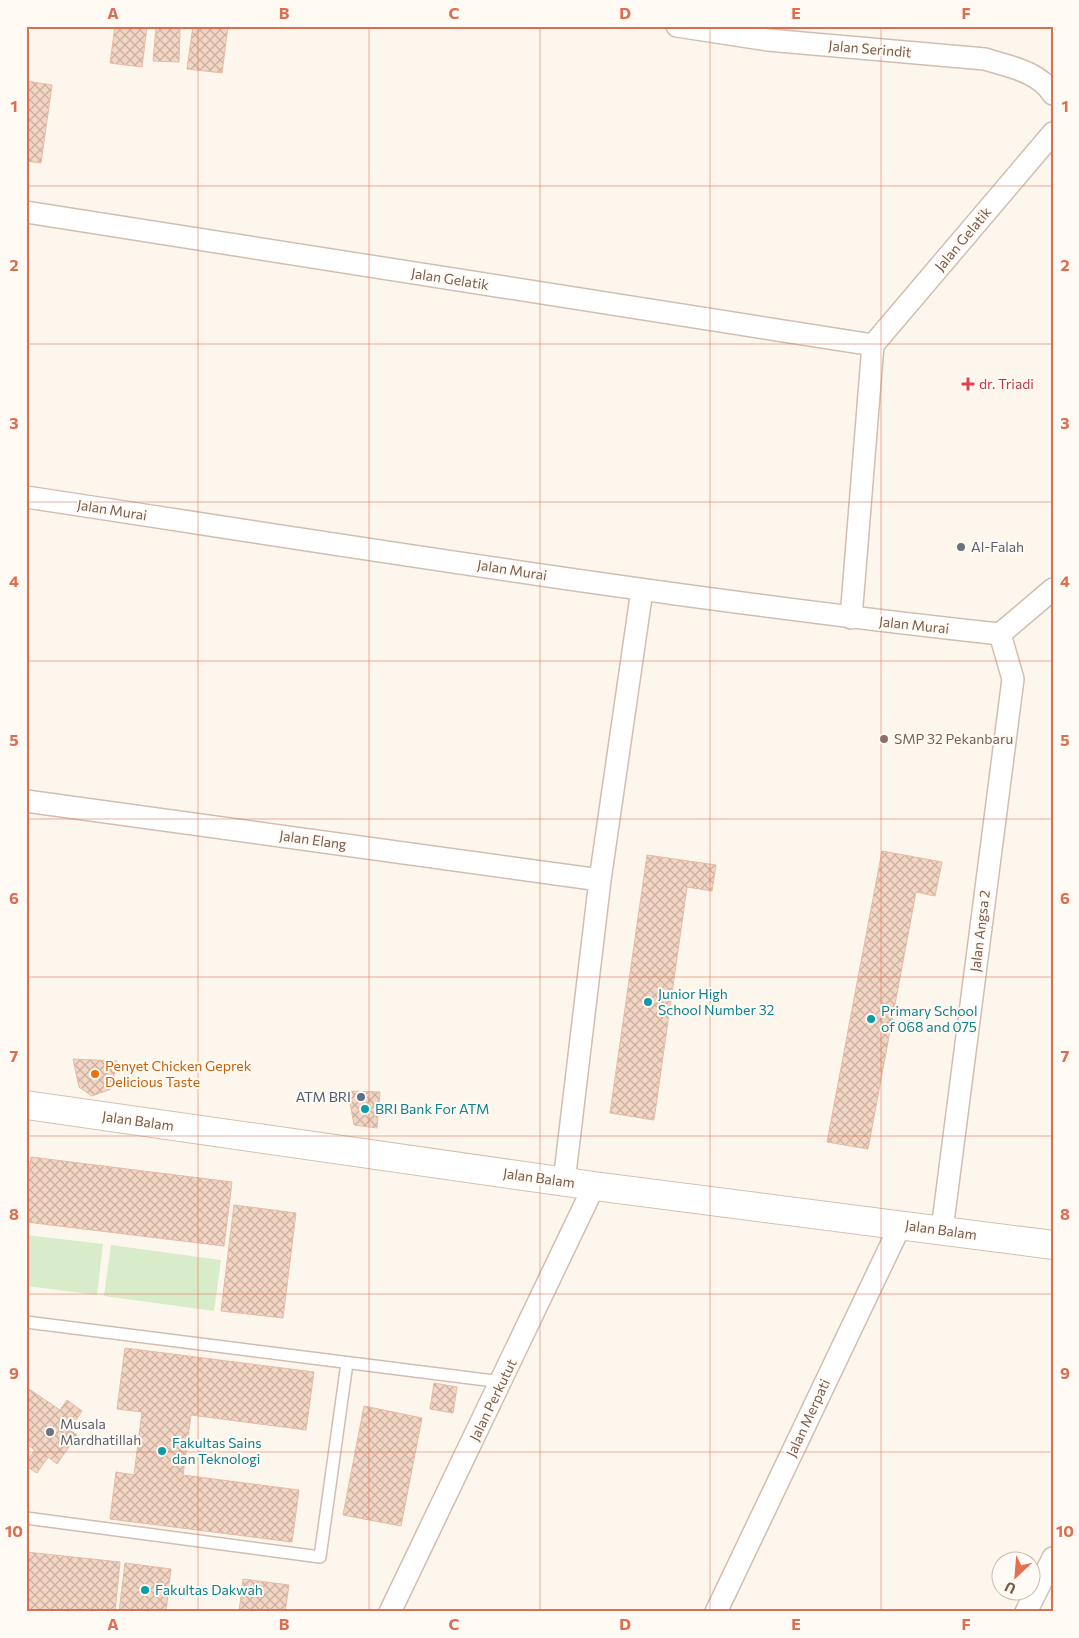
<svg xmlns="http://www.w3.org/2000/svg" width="1079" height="1638" viewBox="0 0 1079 1638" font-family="Commissioner,sans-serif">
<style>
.pitch{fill:#d8ecc9}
.building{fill:url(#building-cross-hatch);stroke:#e6bba3}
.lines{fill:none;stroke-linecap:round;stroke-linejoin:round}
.service-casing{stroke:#d1beb0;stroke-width:14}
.minor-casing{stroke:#d1beb0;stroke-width:24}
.secondary-casing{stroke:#d6c0b0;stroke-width:30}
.service{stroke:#fff;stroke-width:11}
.minor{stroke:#fff;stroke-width:21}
.secondary{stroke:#fff;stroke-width:28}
.grid{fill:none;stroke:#dc6d51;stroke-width:1;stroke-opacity:0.55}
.health-dot{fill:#e0444e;stroke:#fffaf3;stroke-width:2}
.worship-dot{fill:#6b7280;stroke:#fffaf3;stroke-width:2}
.education-dot{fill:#8d6e63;stroke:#fffaf3;stroke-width:2}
.culture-dot{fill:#0f9aa8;stroke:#fffaf3;stroke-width:2}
.food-dot{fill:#e8710a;stroke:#fffaf3;stroke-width:2}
.service-dot{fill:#5c6f8a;stroke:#fffaf3;stroke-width:2}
.labels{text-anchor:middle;stroke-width:4;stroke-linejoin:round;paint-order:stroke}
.street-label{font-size:14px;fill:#7a5c4d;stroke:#fffaf3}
.health-label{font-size:14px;fill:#be3a42;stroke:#fffaf3;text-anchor:start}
.worship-label{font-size:14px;fill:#5b616d;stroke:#fffaf3;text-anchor:start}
.education-label{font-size:14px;fill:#785e54;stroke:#fffaf3;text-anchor:start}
.culture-label{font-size:14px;fill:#0d838f;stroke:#fffaf3;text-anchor:start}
.food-label{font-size:14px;fill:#c56008;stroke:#fffaf3;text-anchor:start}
.service-label{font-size:14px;fill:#4e5e75;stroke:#fffaf3;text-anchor:end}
.neatline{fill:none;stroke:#dc6d51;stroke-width:2}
.grid-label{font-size:16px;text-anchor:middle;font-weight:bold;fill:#dc6d51}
</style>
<defs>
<pattern id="building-cross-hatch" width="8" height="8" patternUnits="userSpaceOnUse" patternTransform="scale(1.25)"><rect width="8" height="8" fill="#f3d5c3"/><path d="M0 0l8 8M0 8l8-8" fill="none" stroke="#cab0a1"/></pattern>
</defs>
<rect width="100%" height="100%" fill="#fdf6ec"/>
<path class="pitch" d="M 26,1235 L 103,1244 L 97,1295 L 26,1286 Z
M 111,1245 L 221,1260 L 214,1311 L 104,1296 Z"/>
<path class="building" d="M 115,26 L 147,26 L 142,67 L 110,63 Z
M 193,26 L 228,26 L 222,73 L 187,69 Z
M 156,27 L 180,29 L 179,62 L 153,61 Z
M 26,81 L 52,85 L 41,163 L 26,161 Z
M 882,851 L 942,862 L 935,896 L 916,892 L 868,1149 L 827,1142 Z
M 647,855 L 716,865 L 712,891 L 687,887 L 654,1120 L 610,1113 Z
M 73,1059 L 117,1061 L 111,1089 L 92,1096 L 79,1087 Z
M 348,1091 L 380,1092 L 377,1128 L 354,1125 Z
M 31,1157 L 232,1182 L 224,1246 L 26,1222 L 26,1199 Z
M 234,1205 L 296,1213 L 283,1318 L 221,1311 Z
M 125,1348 L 314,1372 L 306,1430 L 191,1415 L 183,1475 L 299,1490 L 292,1542 L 110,1519 L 116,1472 L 134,1475 L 142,1412 L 117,1409 Z
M 434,1383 L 457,1387 L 453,1413 L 430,1409 Z
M 26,1387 L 60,1410 L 67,1400 L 82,1411 L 70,1430 L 77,1435 L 57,1464 L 48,1457 L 37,1473 L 26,1466 L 26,1462 L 35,1450 L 26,1444 Z
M 364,1406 L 422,1418 L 401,1526 L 343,1515 Z
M 26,1552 L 120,1562 L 115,1612 L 26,1612 Z
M 125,1563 L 171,1569 L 166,1612 L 119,1612 Z
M 243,1579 L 289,1585 L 285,1612 L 239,1612 Z"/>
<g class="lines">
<g class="service-casing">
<path id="service" d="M 26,1322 L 502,1382
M 26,1518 L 320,1557 L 347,1363"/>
</g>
<g class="minor-casing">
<path id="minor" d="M 677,26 L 768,40 L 985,59 C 1010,67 1038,71 1053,94
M 26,212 L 873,345
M 26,497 C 350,546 674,599 1000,634
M 851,618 L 873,345 L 1053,133
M 1000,634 L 1053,589
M 26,801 L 600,880
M 564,1182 L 600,880 L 642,590
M 942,1230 L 1013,679 L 1000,634
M 390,1612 L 594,1186
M 716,1612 L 901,1224
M 1026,1612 L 1053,1558"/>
</g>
<g class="secondary-casing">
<path id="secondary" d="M 26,1105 L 594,1186 L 1053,1245"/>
</g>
<use href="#service" class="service"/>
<use href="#minor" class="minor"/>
<use href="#secondary" class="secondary"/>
</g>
<path class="grid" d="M 198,26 L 198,1612M 369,26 L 369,1612M 540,26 L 540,1612M 710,26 L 710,1612M 881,26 L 881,1612M 26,186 L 1053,186M 26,344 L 1053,344M 26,502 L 1053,502M 26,661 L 1053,661M 26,819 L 1053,819M 26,977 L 1053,977M 26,1136 L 1053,1136M 26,1294 L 1053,1294M 26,1452 L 1053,1452"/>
<path class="health-dot" d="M965.5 376.5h5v5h5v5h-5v5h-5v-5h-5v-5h5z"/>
<g class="worship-dot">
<circle cx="961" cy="547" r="5"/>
<circle cx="50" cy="1432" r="5"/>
</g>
<circle class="education-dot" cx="884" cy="739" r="5"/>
<g class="culture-dot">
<circle cx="648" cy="1002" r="5"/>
<circle cx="871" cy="1019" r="5"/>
<circle cx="365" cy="1109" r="5"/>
<circle cx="162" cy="1451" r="5"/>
<circle cx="145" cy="1590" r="5"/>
</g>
<circle class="food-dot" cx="95" cy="1074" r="5"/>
<circle class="service-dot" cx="361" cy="1097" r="5"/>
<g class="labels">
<g class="street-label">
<text transform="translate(870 49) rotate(5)" y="5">Jalan Serindit</text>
<text transform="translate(963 239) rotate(-50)" y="5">Jalan Gelatik</text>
<text transform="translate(450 279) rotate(9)" y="5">Jalan Gelatik</text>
<text transform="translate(112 510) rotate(9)" y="5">Jalan Murai</text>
<text transform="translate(512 570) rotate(9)" y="5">Jalan Murai</text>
<text transform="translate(914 625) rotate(6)" y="5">Jalan Murai</text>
<text transform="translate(313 840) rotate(8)" y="5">Jalan Elang</text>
<text transform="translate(980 931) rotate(-83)" y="5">Jalan Angsa 2</text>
<text transform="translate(138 1121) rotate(8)" y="5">Jalan Balam</text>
<text transform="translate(539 1178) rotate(8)" y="5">Jalan Balam</text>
<text transform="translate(941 1230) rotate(8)" y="5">Jalan Balam</text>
<text transform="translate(493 1400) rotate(-64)" y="5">Jalan Perkutut</text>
<text transform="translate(808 1418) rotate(-65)" y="5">Jalan Merpati</text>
</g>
<g class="health-label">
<text x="979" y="389">dr. Triadi</text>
</g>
<g class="worship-label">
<text x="971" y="552">Al-Falah</text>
<text x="60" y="1429">Musala<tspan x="60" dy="16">Mardhatillah</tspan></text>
</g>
<g class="education-label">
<text x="894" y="744">SMP 32 Pekanbaru</text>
</g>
<g class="culture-label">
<text x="658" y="999">Junior High<tspan x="658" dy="16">School Number 32</tspan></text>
<text x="881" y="1016">Primary School<tspan x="881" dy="16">of 068 and 075</tspan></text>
<text x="375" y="1114">BRI Bank For ATM</text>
<text x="172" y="1448">Fakultas Sains<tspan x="172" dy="16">dan Teknologi</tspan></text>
<text x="155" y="1595">Fakultas Dakwah</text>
</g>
<g class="food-label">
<text x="105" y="1071">Penyet Chicken Geprek<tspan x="105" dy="16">Delicious Taste</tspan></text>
</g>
<g class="service-label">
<text x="351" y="1102">ATM BRI</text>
</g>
</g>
<rect width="1079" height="1638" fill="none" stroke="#fffaf3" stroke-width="55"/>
<g transform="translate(1016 1576) rotate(206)"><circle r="24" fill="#fffaf3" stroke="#cabbb1"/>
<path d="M0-4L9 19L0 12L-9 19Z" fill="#e76f51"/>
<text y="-8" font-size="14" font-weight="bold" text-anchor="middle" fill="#7a5c4d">U</text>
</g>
<rect x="28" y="28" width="1024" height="1582" class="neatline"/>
<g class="grid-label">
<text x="113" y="19">A</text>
<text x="284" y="19">B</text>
<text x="454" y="19">C</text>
<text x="625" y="19">D</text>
<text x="796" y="19">E</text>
<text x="966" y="19">F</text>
<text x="14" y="112">1</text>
<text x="1065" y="112">1</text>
<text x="14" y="271">2</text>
<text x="1065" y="271">2</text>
<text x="14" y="429">3</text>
<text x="1065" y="429">3</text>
<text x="14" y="587">4</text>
<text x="1065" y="587">4</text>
<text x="14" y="746">5</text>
<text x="1065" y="746">5</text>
<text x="14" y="904">6</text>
<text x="1065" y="904">6</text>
<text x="14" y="1062">7</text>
<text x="1065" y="1062">7</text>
<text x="14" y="1220">8</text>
<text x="1065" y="1220">8</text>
<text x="14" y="1379">9</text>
<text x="1065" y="1379">9</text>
<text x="14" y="1537">10</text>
<text x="1065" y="1537">10</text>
<text x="113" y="1630">A</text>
<text x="284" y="1630">B</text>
<text x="454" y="1630">C</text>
<text x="625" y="1630">D</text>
<text x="796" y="1630">E</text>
<text x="966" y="1630">F</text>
</g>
</svg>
